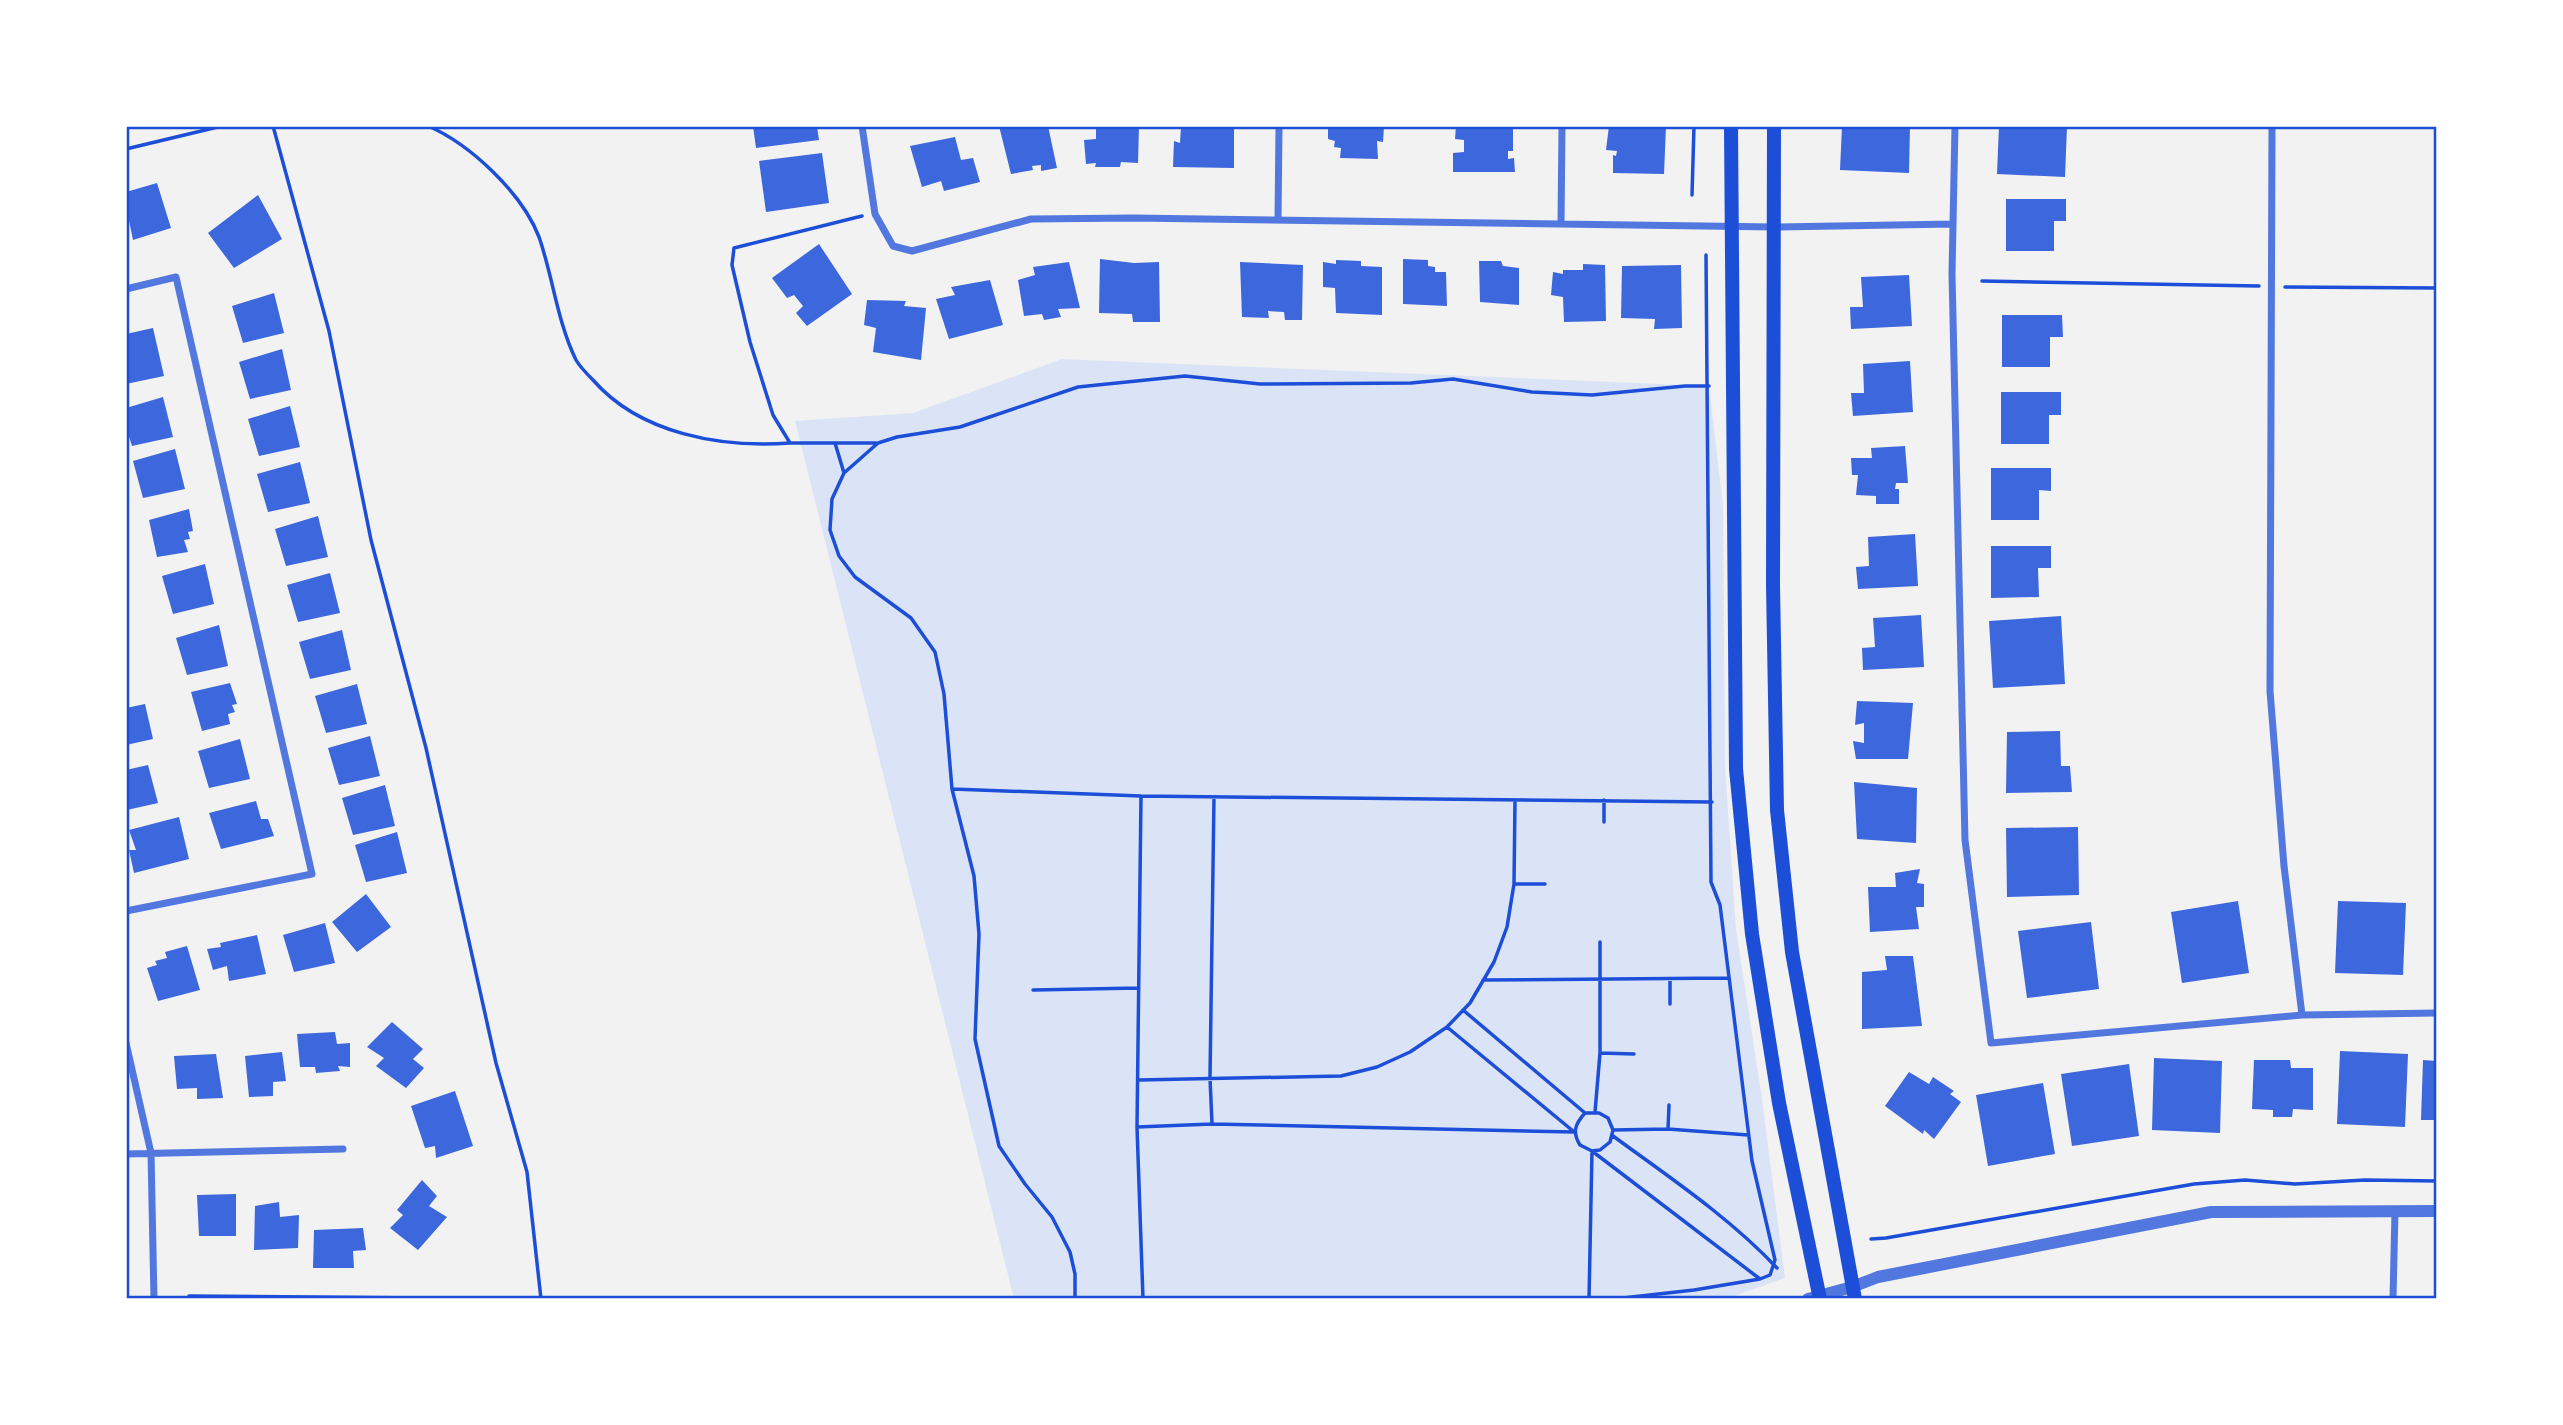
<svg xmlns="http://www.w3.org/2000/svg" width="2563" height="1425" viewBox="0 0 2563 1425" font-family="Jost,sans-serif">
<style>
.green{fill:#dbe4f7}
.building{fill:#3d67dc}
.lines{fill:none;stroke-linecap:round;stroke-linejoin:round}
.path{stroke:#1d4ed8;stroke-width:3.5}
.minor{stroke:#5277de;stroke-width:7}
.tertiary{stroke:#5277de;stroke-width:12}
.secondary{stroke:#1d4ed8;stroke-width:14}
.neatline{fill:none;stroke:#1d4ed8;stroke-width:2.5}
</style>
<rect width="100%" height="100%" fill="#f2f2f2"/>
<path class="green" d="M 1062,359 L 1709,386 L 1723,506 L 1725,766 L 1736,929 L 1762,1099 L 1785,1278 L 1726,1299 L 1014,1299 L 795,421 L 913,413 Z"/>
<path class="building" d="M 753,126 L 817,126 L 819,140 L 756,148 Z
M 999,126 L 1048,126 L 1057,168 L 1041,171 L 1041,165 L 1032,166 L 1033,170 L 1011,174 Z
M 1096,126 L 1139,126 L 1138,163 L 1121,162 L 1120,167 L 1095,167 L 1096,163 L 1086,164 L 1084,140 L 1096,139 Z
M 1181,126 L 1234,126 L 1234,168 L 1173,167 L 1174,141 L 1180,143 Z
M 1328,126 L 1384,126 L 1383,142 L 1377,141 L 1378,159 L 1340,158 L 1341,148 L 1334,147 L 1335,141 L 1328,139 Z
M 1456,126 L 1513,126 L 1513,151 L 1508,151 L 1508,159 L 1514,158 L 1515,172 L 1453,172 L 1453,153 L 1464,152 L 1464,140 L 1455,139 Z
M 1609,126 L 1666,126 L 1664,174 L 1613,173 L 1613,155 L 1616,156 L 1617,151 L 1606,150 Z
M 1842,126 L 1910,126 L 1909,173 L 1840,170 Z
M 1999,126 L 2067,126 L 2065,177 L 1997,174 Z
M 955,137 L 961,160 L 973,158 L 980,182 L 944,191 L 941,181 L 922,187 L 910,146 Z
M 822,153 L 829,203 L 766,212 L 759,161 Z
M 157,183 L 171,228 L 133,240 L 126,206 L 126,192 Z
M 258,195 L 282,239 L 234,268 L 208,233 Z
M 2006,199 L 2066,199 L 2066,221 L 2054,221 L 2054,251 L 2006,251 Z
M 819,244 L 852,294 L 807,326 L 796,313 L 803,306 L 794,295 L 787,298 L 772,278 Z
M 1100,259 L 1134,263 L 1159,262 L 1160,322 L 1133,322 L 1132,314 L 1099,313 Z
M 1403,259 L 1428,260 L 1428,266 L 1435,267 L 1435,272 L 1446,272 L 1447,306 L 1403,304 Z
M 1336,260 L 1361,261 L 1361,266 L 1382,267 L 1382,315 L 1336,313 L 1335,288 L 1323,287 L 1323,262 L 1336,264 Z
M 1479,261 L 1501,261 L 1503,266 L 1519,268 L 1519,305 L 1480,302 Z
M 1069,262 L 1080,308 L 1058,309 L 1061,317 L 1044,320 L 1042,314 L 1024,316 L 1018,280 L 1035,275 L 1033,267 Z
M 1240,262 L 1303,265 L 1302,320 L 1285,320 L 1284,312 L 1268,311 L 1269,318 L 1242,317 Z
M 1583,264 L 1605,265 L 1606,321 L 1564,322 L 1563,297 L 1551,295 L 1553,272 L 1563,274 L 1563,270 L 1583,270 Z
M 1681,265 L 1682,328 L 1654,329 L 1655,319 L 1621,318 L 1622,266 Z
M 1909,275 L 1912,326 L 1851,329 L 1850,307 L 1863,307 L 1861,277 Z
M 990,280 L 1003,325 L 949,339 L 936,299 L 955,295 L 951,287 Z
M 274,293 L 284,333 L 243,343 L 232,306 Z
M 867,300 L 906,301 L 904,306 L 926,308 L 921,360 L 873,352 L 876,328 L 864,325 Z
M 2002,315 L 2062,315 L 2063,337 L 2050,337 L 2050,367 L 2002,367 Z
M 153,328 L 164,376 L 126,384 L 126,334 Z
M 282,349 L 291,390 L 250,399 L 239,362 Z
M 1910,361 L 1913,412 L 1853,416 L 1851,393 L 1864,393 L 1863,364 Z
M 2001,392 L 2061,392 L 2061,415 L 2049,415 L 2049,444 L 2001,444 Z
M 163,397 L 173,437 L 132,446 L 126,427 L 126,408 Z
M 290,406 L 300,447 L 259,456 L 248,419 Z
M 1905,446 L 1908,483 L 1896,483 L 1895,489 L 1899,489 L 1899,504 L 1876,504 L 1876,496 L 1856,495 L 1858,475 L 1852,475 L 1851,458 L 1872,458 L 1871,448 Z
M 175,449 L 185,489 L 143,498 L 133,461 Z
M 300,462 L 310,503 L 268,512 L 257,474 Z
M 1991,468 L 2051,468 L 2051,491 L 2039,490 L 2039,520 L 1991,520 Z
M 189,509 L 193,531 L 188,532 L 190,539 L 184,540 L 188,552 L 157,557 L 149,520 Z
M 318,516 L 328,557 L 286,566 L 275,529 Z
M 1915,534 L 1918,586 L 1858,589 L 1856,567 L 1869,566 L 1868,537 Z
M 1991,546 L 2051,546 L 2051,568 L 2038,568 L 2039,597 L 1991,598 Z
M 205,564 L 214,604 L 173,614 L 162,576 Z
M 330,573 L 340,613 L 298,622 L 287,585 Z
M 1921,615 L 1924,667 L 1863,670 L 1862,648 L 1875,647 L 1873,618 Z
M 2061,616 L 2065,684 L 1993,688 L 1989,621 Z
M 219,625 L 228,666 L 187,675 L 176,638 Z
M 342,630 L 351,670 L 310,679 L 299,642 Z
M 230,683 L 237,704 L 232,705 L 235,712 L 228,714 L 230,724 L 202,731 L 191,692 Z
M 357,684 L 367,724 L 326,733 L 315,696 Z
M 1857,701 L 1913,703 L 1908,759 L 1856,759 L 1853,741 L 1864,743 L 1864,723 L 1855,725 Z
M 145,704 L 153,739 L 126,745 L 126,708 Z
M 2060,731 L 2061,766 L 2070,766 L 2072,792 L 2006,793 L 2007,732 Z
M 370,736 L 380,776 L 339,785 L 328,748 Z
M 240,739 L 250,779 L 209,788 L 198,751 Z
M 148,765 L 158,803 L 127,810 L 126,770 Z
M 1854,782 L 1917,788 L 1916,843 L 1857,839 Z
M 385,785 L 395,826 L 353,835 L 342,798 Z
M 256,801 L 261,819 L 268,819 L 274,836 L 221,849 L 209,813 Z
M 179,817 L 189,859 L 134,873 L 129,850 L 136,850 L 129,830 Z
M 2078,827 L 2079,895 L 2007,897 L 2006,828 Z
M 397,832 L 407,873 L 366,882 L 355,845 Z
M 1920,869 L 1917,883 L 1924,884 L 1924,907 L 1916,907 L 1919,929 L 1870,932 L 1868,887 L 1896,887 L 1895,873 Z
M 366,894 L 391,927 L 357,952 L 332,922 Z
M 2238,901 L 2249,973 L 2182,983 L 2171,912 Z
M 2338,901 L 2406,903 L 2403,975 L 2335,973 Z
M 2091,922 L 2099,989 L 2027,998 L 2018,931 Z
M 325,923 L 335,963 L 294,972 L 283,935 Z
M 257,935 L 266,974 L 229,981 L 227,966 L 213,970 L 207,949 L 221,947 L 220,943 Z
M 187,946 L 200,990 L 158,1001 L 147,968 L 157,965 L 155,961 L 167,958 L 165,952 Z
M 1885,956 L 1913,956 L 1922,1026 L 1862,1029 L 1862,972 L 1887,970 Z
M 392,1022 L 423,1049 L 413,1059 L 424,1068 L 406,1088 L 376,1066 L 384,1058 L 367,1047 Z
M 335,1032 L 337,1044 L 350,1043 L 350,1067 L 338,1066 L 340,1071 L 316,1073 L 315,1067 L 300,1067 L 297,1034 Z
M 2340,1051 L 2408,1054 L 2405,1127 L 2337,1124 Z
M 282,1052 L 286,1081 L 273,1082 L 273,1096 L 249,1097 L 245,1056 Z
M 216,1054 L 223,1098 L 197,1099 L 197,1088 L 177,1089 L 174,1056 Z
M 2154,1058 L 2222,1061 L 2220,1133 L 2152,1130 Z
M 2254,1060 L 2290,1060 L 2291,1068 L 2313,1068 L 2313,1110 L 2293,1109 L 2292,1117 L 2273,1117 L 2273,1110 L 2252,1109 Z
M 2423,1060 L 2437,1061 L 2437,1120 L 2421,1120 Z
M 2129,1064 L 2139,1136 L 2072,1146 L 2061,1074 Z
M 1909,1072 L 1929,1084 L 1933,1077 L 1954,1091 L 1950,1094 L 1961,1102 L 1934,1139 L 1924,1130 L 1923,1134 L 1885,1106 Z
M 2043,1083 L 2055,1154 L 1988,1166 L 1976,1095 Z
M 455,1091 L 473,1146 L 436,1158 L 435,1146 L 425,1148 L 411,1106 Z
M 422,1180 L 437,1196 L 429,1206 L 447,1217 L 418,1250 L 390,1228 L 403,1215 L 397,1210 Z
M 236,1194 L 236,1236 L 199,1236 L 197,1195 Z
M 279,1202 L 280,1217 L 299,1215 L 298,1248 L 254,1250 L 255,1206 Z
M 363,1228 L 366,1250 L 353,1251 L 354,1268 L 313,1268 L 314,1230 Z"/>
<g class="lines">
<path class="path" d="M 273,126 L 329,331 L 371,540 L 426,748 L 496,1063 L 527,1172 L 541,1299
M 428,126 C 470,144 522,193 539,237 C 553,277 557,321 576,360 C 580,367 587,374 593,380 C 640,434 721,448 790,443
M 126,149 L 222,126
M 1692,195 L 1694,126
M 862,216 L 734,248 L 732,265 L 750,342 L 773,415 L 790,443 L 876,443
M 1982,281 L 2259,286
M 2285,287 L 2437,288
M 835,443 L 844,473
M 952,789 L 1141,796 L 1712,802
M 1604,800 L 1604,822
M 1515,884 L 1545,884
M 1483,980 L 1729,978
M 1033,990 L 1139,988
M 1670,1004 L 1670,979
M 1463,1010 L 1585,1113
M 1447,1027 L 1573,1131
M 1600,1053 L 1634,1054
M 1138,1080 L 1341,1076 L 1377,1067 L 1410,1052 L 1447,1027 L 1470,1003 L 1494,962 L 1507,927 L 1514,884 L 1515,800
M 1595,1112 L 1600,1053 L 1600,942
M 1212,1124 L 1210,1078 L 1214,797
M 1137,1127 L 1141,796
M 1668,1129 L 1669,1105
M 1613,1130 L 1668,1129 L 1748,1135
M 1613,1136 C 1669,1177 1729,1217 1777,1268
M 1592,1151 L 1600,1150 L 1610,1142 L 1613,1130 L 1608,1118 L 1599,1113 L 1585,1113 C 1575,1124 1572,1132 1580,1145 L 1592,1151 L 1760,1279
M 1871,1239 L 1886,1238 L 2194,1184 L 2245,1180 L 2295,1184 L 2365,1180 L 2437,1181
M 126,1296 L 130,1299
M 189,1296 L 533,1299
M 1075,1299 L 1075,1274 L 1070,1252 L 1052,1217 L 1025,1184 L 999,1146 L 975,1039 L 979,934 L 974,876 L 952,789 L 944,694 L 935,652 L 911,618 L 855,577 L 839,556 L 830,530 L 832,499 L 844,473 L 878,443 L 897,437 L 960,427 L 1078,387 L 1185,376 L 1260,384 L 1411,383 L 1453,379 L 1532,392 L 1592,395 L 1685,386 L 1709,386
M 1143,1299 L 1137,1127 L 1212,1124 L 1574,1132
M 1589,1299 L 1592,1151
M 1614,1299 L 1694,1290 L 1760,1279 L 1770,1275 L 1775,1260 L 1752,1161 L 1720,905 L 1711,882 L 1706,255"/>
<path class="minor" d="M 862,126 L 875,214 L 893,246 L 912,251 L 1031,219 L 1134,218 L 1774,227 L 1953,224
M 1955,126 L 1952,274 L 1965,840 L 1991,1043 L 2302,1015 L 2437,1013
M 2272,126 L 2270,691 L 2284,866 L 2302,1015
M 1278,220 L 1279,126
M 1561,224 L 1562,126
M 126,289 L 176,277 L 312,874 L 126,911
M 126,1043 L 151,1153 L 154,1299
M 126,1154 L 343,1149
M 2393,1299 L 2395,1211"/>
<path class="tertiary" d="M 1808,1299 L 1852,1287 L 1878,1277 L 2211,1212 L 2437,1211"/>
<path class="secondary" d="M 1731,126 L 1736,769 L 1752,934 L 1779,1103 L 1820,1299
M 1774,126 L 1773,586 L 1777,810 L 1792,952 L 1855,1299"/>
</g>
<rect width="2563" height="1425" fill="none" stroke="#ffffff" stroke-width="256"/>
<rect x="128" y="128" width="2307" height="1169" class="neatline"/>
</svg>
